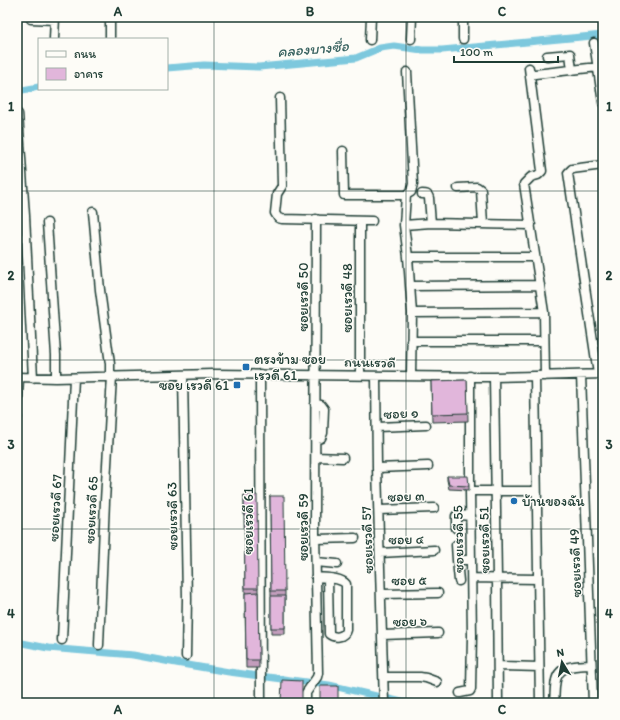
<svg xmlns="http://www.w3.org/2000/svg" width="620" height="720" viewBox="0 0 620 720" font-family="Itim,'Playpen Sans Thai',sans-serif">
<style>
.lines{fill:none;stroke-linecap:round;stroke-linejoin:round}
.canal{stroke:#7dc8dd;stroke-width:7}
.minor-casing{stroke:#1f3d34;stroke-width:11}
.minor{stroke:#fdfcf7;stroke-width:8}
.wall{fill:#c29dbc;stroke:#1f3d34}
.building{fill:#e1b6db;stroke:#1f3d34}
.grid{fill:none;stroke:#1f3d34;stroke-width:1;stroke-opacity:0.55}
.poi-dot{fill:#1f6fb2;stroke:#fdfcf7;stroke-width:1.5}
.labels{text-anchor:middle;stroke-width:3;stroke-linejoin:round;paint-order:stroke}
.street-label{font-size:14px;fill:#1f3d34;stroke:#fdfcf7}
.poi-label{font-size:14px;fill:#1f3d34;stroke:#fdfcf7;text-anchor:start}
.water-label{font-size:15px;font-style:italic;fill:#36605e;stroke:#fdfcf7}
.neatline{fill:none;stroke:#1f3d34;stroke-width:1.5}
.grid-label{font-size:13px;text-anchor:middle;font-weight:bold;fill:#1f3d34}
</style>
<rect width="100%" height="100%" fill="#fdfcf7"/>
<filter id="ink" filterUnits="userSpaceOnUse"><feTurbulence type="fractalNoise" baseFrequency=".025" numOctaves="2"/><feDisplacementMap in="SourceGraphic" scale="8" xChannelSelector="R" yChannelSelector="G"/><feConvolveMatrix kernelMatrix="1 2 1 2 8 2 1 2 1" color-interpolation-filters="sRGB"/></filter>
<g filter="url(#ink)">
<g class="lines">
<path class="canal" d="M 167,68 L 204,65 L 259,67 L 356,58 L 380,48 L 394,46 L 422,50 L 442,50 L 603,35
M 17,91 L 39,87
M 17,642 L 48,648 L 133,655 L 176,663 L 229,672 L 329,685 L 402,702 L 411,703"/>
<g class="minor-casing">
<path id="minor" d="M 31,19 L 55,20
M 54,39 L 55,17
M 110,39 L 110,17
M 411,39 L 412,17
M 463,39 L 463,17
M 370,40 L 371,17
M 594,43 L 603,103
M 547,56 L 570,54 L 572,70
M 529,68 L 542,171 L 538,175 L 531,177 L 524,184 L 544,312 L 545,376
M 535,74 L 598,67
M 280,98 L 282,186 L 277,194 L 275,213 L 278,218 L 282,219 L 372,221
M 18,114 L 25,216 L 33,378
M 343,151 L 344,195 L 406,195 L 411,192 L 413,184 L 407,72
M 458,188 L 477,187 L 481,190 L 483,224
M 422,194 C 426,194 428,194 429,198 L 431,223
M 406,195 L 404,225 L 408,257 L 412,313 L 411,376
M 93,212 L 100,290 L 110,364 L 110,376
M 47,223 L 56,355 L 56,378
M 404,225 L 431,223 L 531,225
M 408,257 L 535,257
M 410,286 L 540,285
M 412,313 L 544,312
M 411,341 L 544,341
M 260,374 L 261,703
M 598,374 L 568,173 L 572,169 L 603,165
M 183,375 L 187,599 L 186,656
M 360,375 L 360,221
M 581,375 L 593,703
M 376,376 L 377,468 L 384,703
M 535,376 L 540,703
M 17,377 L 56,378 L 213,374 L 494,377 L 535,376 L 603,374
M 494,377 L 497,579 L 498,703
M 315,404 L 321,405 L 324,409 L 323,433 L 321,438 L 315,440
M 17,418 L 19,377
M 377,427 L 426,425
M 316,457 L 343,458
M 377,468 L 428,466
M 470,491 L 536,491
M 379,510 L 434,508
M 456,528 L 456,516 L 459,515 L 471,516
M 316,539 L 355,538
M 456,545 L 457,560
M 380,553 L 434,550
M 316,562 L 337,564
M 316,577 C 325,578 340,577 346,584 L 346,630 C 344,638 334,638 329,634 L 328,578
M 472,578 L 538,579
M 459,581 L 457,560 L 471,560
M 381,594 L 438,593
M 382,635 L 438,633
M 62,640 L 74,378
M 99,645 L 105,501 L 112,376
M 498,666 L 539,667
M 384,677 L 420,677 L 426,678 L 437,682
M 460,693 L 470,691 L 471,689 L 472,635 L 470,491 L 470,376
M 306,703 L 306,693 L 317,677 L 318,673 L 315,533 L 316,219
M 554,703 C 555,696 554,684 557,677 C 562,664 580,666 591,665"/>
</g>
<use href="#minor" class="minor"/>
</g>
<path class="wall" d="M 467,380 L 468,421 L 432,422 L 431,381 Z
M 447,476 L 469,486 L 469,490 L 449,489 L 447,480 Z
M 244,495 L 258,588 L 259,668 L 246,668 L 245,600 L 245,593 Z
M 270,496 L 285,591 L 285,634 L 271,634 L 271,596 Z"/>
<path class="building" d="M 467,380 L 468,413 L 432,414 L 431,381 Z
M 447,476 L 468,476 L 469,486 L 449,485 Z
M 244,495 L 257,495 L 258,588 L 245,588 Z
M 270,496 L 284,496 L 285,591 L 271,591 Z
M 258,592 L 259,660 L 246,660 L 245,593 Z
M 271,596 L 285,596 L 285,628 L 271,628 Z
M 282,680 L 302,681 L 302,703 L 281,703 Z
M 320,686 L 338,686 L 338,703 L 320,703 Z"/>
</g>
<path class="grid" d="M 214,17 L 214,703M 406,17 L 406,703M 17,191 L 603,191M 17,360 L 603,360M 17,529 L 603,529"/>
<g class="poi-dot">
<rect x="242" y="363" width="8" height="8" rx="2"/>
<rect x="233" y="381" width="8" height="8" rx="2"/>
<circle cx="514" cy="501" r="4"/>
</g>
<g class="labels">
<g class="street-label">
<text transform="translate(303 297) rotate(-90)" y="5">ซอยเรวดี 50</text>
<text transform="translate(347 298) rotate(-90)" y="5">ซอยเรวดี 48</text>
<text transform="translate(370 362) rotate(1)" y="5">ถนนเรวดี</text>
<text transform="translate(401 413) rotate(-3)" y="5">ซอย ๑</text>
<text transform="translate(406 496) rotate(-2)" y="5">ซอย ๓</text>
<text transform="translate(55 508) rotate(-87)" y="5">ซอยเรวดี 67</text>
<text transform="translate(91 510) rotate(-87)" y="5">ซอยเรวดี 65</text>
<text transform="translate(172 516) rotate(-91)" y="5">ซอยเรวดี 63</text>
<text transform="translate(248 521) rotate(-90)" y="5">ซอยเรวดี 61</text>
<text transform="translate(303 527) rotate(-90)" y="5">ซอยเรวดี 59</text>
<text transform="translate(406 539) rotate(-2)" y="5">ซอย ๔</text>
<text transform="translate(458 539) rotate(-91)" y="5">ซอยเรวดี 55</text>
<text transform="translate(367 540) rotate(-92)" y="5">ซอยเรวดี 57</text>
<text transform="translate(484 540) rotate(-91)" y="5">ซอยเรวดี 51</text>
<text transform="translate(575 563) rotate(-92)" y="5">ซอยเรวดี 49</text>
<text transform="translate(409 580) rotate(-1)" y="5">ซอย ๕</text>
<text transform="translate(410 621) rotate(-2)" y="5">ซอย ๖</text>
</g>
<g class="poi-label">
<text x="254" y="364">ตรงข้าม ซอย<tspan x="254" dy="16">เรวดี 61</tspan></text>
<text x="229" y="390" text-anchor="end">ซอย เรวดี 61</text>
<text x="522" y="506">บ้านของฉัน</text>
</g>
<g class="water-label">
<text transform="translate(313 49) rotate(-5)" y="5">คลองบางซื่อ</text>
</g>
</g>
<rect width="620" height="720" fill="none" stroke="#fdfcf7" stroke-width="44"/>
<rect x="38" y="38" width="130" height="52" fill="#fdfcf7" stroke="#a4b0a9"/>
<rect x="46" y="51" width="20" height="6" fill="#fdfcf7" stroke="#a4b0a9"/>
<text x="74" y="58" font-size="12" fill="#1f3d34">ถนน</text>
<rect x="46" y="68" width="20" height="12" fill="#e1b6db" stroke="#a4b0a9"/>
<text x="74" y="78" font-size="12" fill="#1f3d34">อาคาร</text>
<g transform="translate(562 662) rotate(350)" stroke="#fdfcf7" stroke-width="3" paint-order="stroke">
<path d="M0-3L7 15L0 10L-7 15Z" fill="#1f3d34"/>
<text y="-6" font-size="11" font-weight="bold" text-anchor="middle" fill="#1f3d34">N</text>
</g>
<path d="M454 56v6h104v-6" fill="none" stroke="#1f3d34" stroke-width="2"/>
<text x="460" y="56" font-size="12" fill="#1f3d34" stroke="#fdfcf7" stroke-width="3" paint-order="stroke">100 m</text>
<rect x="22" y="22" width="576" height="676" class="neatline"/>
<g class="grid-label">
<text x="118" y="16">A</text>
<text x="310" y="16">B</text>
<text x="502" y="16">C</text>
<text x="11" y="111">1</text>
<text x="609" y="111">1</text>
<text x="11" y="280">2</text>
<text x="609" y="280">2</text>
<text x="11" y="449">3</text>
<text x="609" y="449">3</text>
<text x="11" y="618">4</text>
<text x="609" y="618">4</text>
<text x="118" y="714">A</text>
<text x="310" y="714">B</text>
<text x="502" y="714">C</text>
</g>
</svg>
